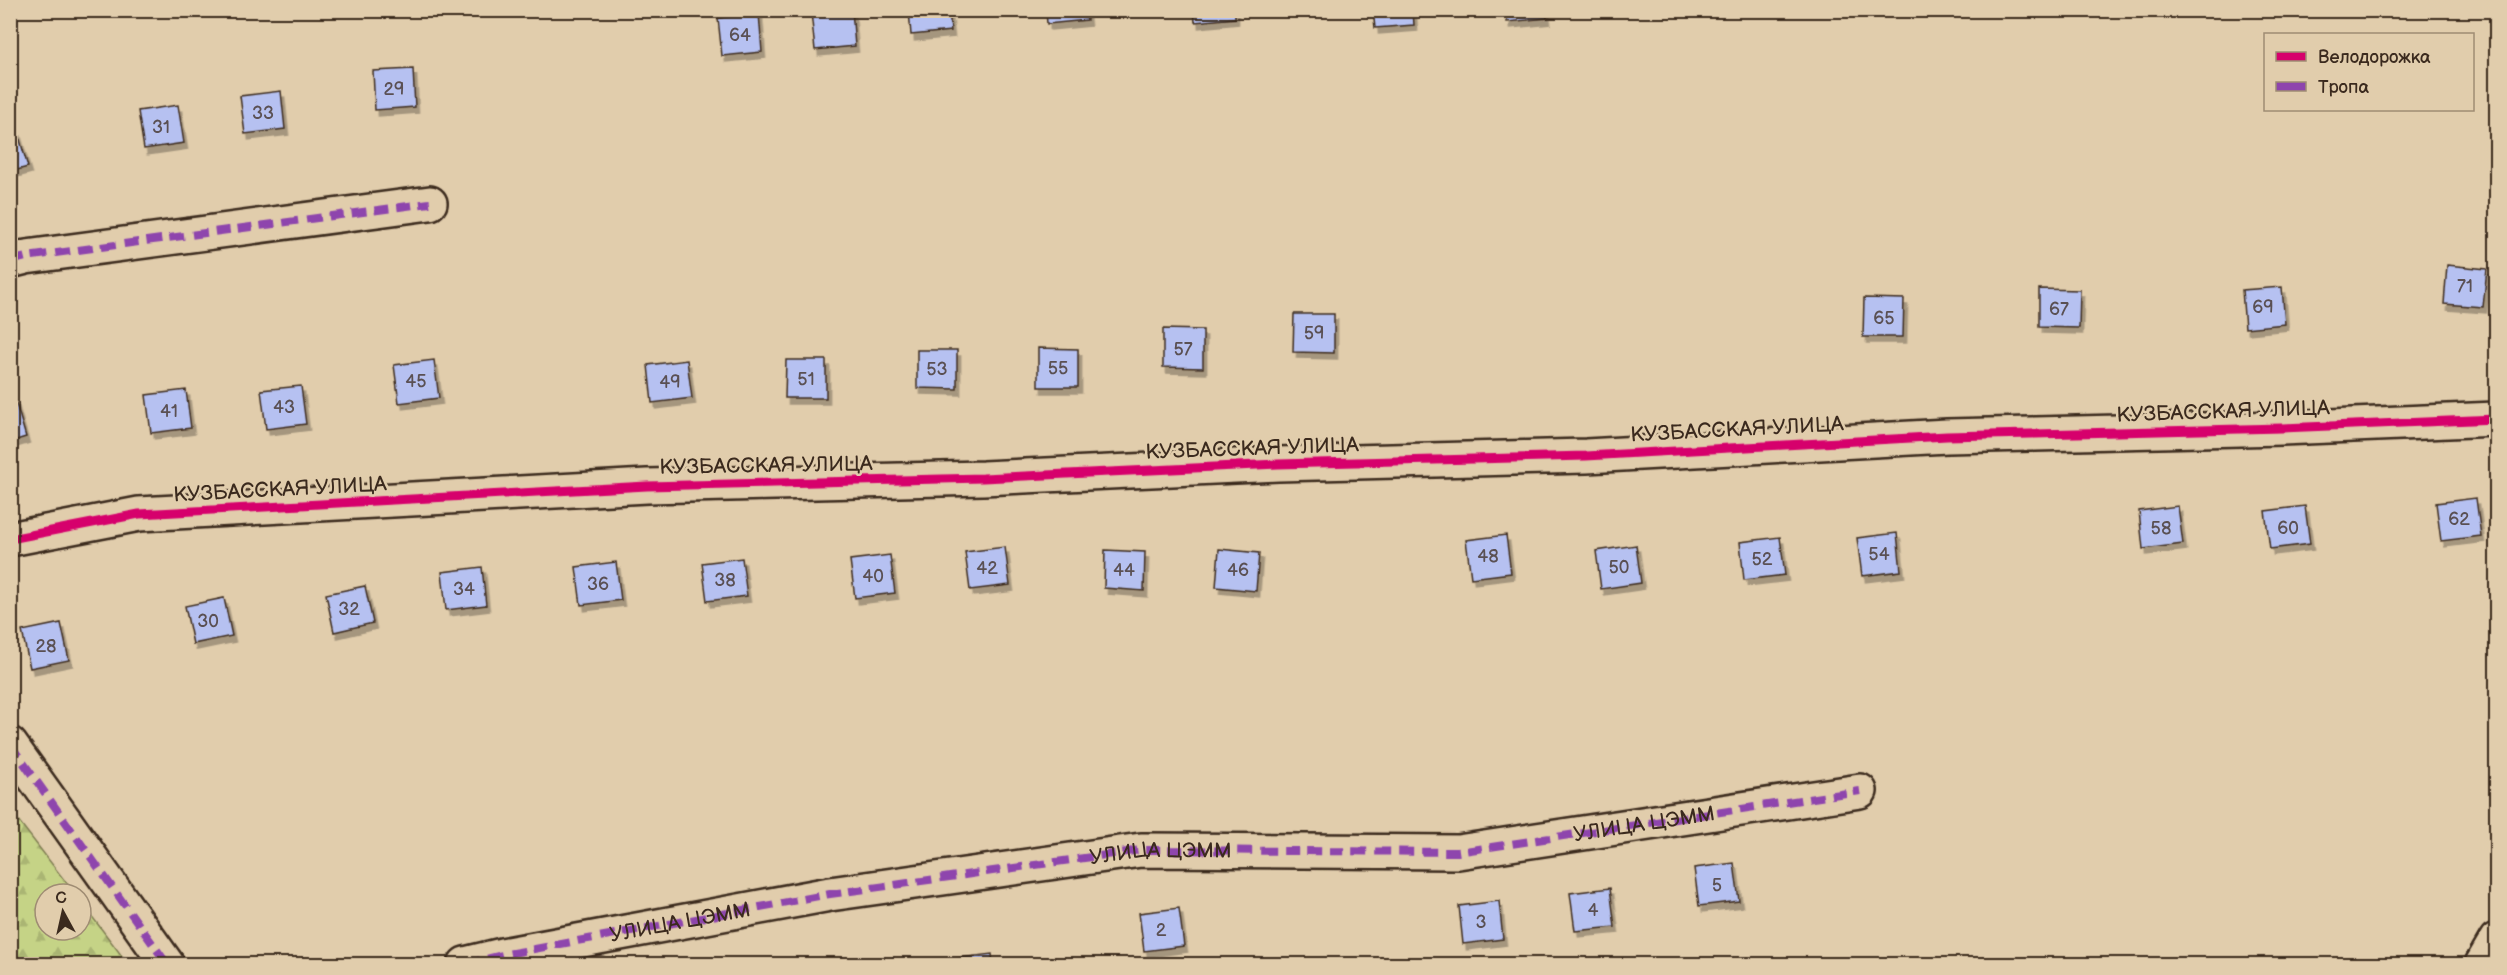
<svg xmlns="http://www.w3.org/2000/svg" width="2507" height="975" viewBox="0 0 2507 975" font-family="'Balsamiq Sans',sans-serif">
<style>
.forest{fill:url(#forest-firs);stroke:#807e52;stroke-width:1.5}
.building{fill:#b6c1f1;stroke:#3b2a1e;stroke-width:1.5;filter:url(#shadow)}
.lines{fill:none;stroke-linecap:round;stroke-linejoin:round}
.minor-casing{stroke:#3b2a1e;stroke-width:38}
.minor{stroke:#e1cdac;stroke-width:33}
.quiet{stroke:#8e44ad;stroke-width:8;stroke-dasharray:15 8;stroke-linecap:butt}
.cycleway-casing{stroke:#e1cdac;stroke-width:13}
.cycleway{stroke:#d6006c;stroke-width:9}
.labels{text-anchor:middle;stroke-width:5;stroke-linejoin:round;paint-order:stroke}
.number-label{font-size:18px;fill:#5a5053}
.street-label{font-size:21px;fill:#3b2a1e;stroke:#e1cdac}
</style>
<defs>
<pattern id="forest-firs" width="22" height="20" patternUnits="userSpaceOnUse" patternTransform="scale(1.5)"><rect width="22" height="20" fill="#c5d386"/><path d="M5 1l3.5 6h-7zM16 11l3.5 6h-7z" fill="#aab573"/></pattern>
<filter id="shadow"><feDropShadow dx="3.5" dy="6" stdDeviation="0" flood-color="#0004"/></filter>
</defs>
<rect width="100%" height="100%" fill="#e1cdac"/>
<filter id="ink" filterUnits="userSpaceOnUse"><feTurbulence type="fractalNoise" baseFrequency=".0167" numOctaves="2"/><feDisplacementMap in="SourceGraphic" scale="12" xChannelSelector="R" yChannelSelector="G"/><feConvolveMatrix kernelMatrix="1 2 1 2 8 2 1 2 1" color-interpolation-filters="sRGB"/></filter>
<g filter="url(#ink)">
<path class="forest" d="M 11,811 L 75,894 L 45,894 L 45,930 L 81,930 L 81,902 L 128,964 L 11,964 Z"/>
<path class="building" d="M 852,10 L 855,46 L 815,50 L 811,12 Z
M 909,10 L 949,10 L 951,31 L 911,35 Z
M 1046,10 L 1086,10 L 1087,20 L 1047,24 Z
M 1194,10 L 1235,10 L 1235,18 L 1195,22 Z
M 1373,10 L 1413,10 L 1414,25 L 1375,28 Z
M 1506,10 L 1546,10 L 1547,18 L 1507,22 Z
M 759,13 L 762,52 L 722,56 L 718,18 Z
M 413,69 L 415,107 L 375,110 L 373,71 Z
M 281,91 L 285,129 L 245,134 L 240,96 Z
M 178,105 L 184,143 L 144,149 L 138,111 Z
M 17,130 L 28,167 L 10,172 L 10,132 Z
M 2447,265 L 2487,269 L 2483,307 L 2444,304 Z
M 2282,287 L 2285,324 L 2245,328 L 2242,290 Z
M 2039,289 L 2080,290 L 2079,328 L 2039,327 Z
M 1864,298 L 1904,299 L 1903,337 L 1863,337 Z
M 1294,314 L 1334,314 L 1334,353 L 1293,352 Z
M 1163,329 L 1203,330 L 1203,368 L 1163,367 Z
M 1038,348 L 1078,349 L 1078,387 L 1038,387 Z
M 917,350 L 957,350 L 957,389 L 917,388 Z
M 434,360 L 439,398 L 399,403 L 394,365 Z
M 687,360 L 692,398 L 652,403 L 648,365 Z
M 786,360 L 826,360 L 826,398 L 785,398 Z
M 301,386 L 306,424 L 266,429 L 261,390 Z
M 186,390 L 191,428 L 151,433 L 146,395 Z
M 15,400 L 26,437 L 10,442 L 10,402 Z
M 2476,498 L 2481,536 L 2441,541 L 2436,503 Z
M 2178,506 L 2183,544 L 2143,549 L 2139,511 Z
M 2305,506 L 2310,544 L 2270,549 L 2265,511 Z
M 1897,533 L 1901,571 L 1862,576 L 1857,538 Z
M 1506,535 L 1511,573 L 1471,578 L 1466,540 Z
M 1780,537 L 1785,575 L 1744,580 L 1740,542 Z
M 1636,545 L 1641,583 L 1601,589 L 1596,551 Z
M 1005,547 L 1010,585 L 970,590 L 965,552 Z
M 1219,549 L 1259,553 L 1256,591 L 1216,587 Z
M 1105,550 L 1145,552 L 1144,591 L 1104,588 Z
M 890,555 L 895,593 L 855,598 L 850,560 Z
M 742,558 L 747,596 L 707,601 L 702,563 Z
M 616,562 L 621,600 L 581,605 L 576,567 Z
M 482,567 L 486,605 L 446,610 L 442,572 Z
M 365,586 L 373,623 L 334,632 L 326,594 Z
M 224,598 L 232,636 L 193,644 L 185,606 Z
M 61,623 L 69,660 L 30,668 L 22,631 Z
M 1734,863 L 1739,901 L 1699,906 L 1694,868 Z
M 1610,888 L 1615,927 L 1575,931 L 1570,893 Z
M 1499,901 L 1503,939 L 1463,944 L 1459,906 Z
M 1179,908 L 1184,946 L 1144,951 L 1139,913 Z
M 992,954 L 993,964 L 952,964 L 952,959 Z"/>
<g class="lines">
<g class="minor-casing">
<g id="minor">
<path d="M 10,261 L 26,257 L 430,203"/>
<path d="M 10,539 L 139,514 L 647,486 L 983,478 L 1278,464 L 1586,456 L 1947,436 L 2282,428 L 2496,419"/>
<path d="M 10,744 L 167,964"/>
<path id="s1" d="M 465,964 L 502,955 L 830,894 L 1141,850 L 1458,852 L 1860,791"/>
<path d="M 2482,964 L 2496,940"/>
</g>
</g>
<use href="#minor" class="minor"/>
<path class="quiet" d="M 10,261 L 26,257 L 430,203
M 10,744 L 167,964
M 465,964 L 502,955 L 830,894 L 1141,850 L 1458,852 L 1860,791"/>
<g class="cycleway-casing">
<path id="cycleway" d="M 10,539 L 139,514 L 647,486 L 983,478 L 1278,464 L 1586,456 L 1947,436 L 2282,428 L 2496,419"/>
</g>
<use href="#cycleway" class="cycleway"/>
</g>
</g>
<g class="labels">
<g class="number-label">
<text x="740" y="41">64</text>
<text x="394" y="95">29</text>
<text x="263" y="119">33</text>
<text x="161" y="133">31</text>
<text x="2465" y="292">71</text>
<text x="2263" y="313">69</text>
<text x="2059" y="315">67</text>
<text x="1884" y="324">65</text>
<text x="1314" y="339">59</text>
<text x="1183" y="355">57</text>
<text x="1058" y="374">55</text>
<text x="937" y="375">53</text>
<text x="806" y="385">51</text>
<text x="416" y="387">45</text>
<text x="670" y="388">49</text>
<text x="284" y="413">43</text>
<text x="169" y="417">41</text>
<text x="2459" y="525">62</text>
<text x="2161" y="534">58</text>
<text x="2288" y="534">60</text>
<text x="1879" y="560">54</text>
<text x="1488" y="562">48</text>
<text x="1762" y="565">52</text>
<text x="1619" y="573">50</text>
<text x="987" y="574">42</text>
<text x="1124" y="576">44</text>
<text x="1238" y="576">46</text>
<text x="873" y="582">40</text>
<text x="725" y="586">38</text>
<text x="598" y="590">36</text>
<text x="464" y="595">34</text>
<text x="349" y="615">32</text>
<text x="208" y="627">30</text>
<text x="46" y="652">28</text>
<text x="1717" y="891">5</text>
<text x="1593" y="916">4</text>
<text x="1481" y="928">3</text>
<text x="1161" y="936">2</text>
</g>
<g class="street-label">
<text transform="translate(2223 411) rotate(-2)" y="7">КУЗБАССКАЯ УЛИЦА</text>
<text transform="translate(1737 429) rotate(-3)" y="7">КУЗБАССКАЯ УЛИЦА</text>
<text transform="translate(1252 448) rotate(-2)" y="7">КУЗБАССКАЯ УЛИЦА</text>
<text transform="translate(766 465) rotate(-1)" y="7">КУЗБАССКАЯ УЛИЦА</text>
<text transform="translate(280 489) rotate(-3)" y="7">КУЗБАССКАЯ УЛИЦА</text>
<text dy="7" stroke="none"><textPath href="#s1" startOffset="1191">УЛИЦА ЦЭММ</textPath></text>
<text dy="7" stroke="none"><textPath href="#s1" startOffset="705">УЛИЦА ЦЭММ</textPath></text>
<text dy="7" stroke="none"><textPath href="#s1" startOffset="219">УЛИЦА ЦЭММ</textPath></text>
</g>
</g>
<rect width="2507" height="975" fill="none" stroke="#e1cdac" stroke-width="36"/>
<rect x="18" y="18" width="2471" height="939" fill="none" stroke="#3b2a1e" stroke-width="2" filter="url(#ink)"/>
<rect x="2264" y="33" width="210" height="78" fill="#e1cdac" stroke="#9f8c73" stroke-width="1.5"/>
<rect x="2276" y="52" width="30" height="9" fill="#d6006c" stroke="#9f8c73" stroke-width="1.5"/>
<text x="2318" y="63" font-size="18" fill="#3b2a1e">Велодорожка</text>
<rect x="2276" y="82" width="30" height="9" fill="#8e44ad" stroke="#9f8c73" stroke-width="1.5"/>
<text x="2318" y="93" font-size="18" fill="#3b2a1e">Тропа</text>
<g transform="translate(63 912) rotate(352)"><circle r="28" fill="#e1cdac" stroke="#9f8c73" stroke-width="1.5"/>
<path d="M0-4.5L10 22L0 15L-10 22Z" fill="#3b2a1e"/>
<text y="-9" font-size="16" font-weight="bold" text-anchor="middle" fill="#3b2a1e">С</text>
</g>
</svg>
